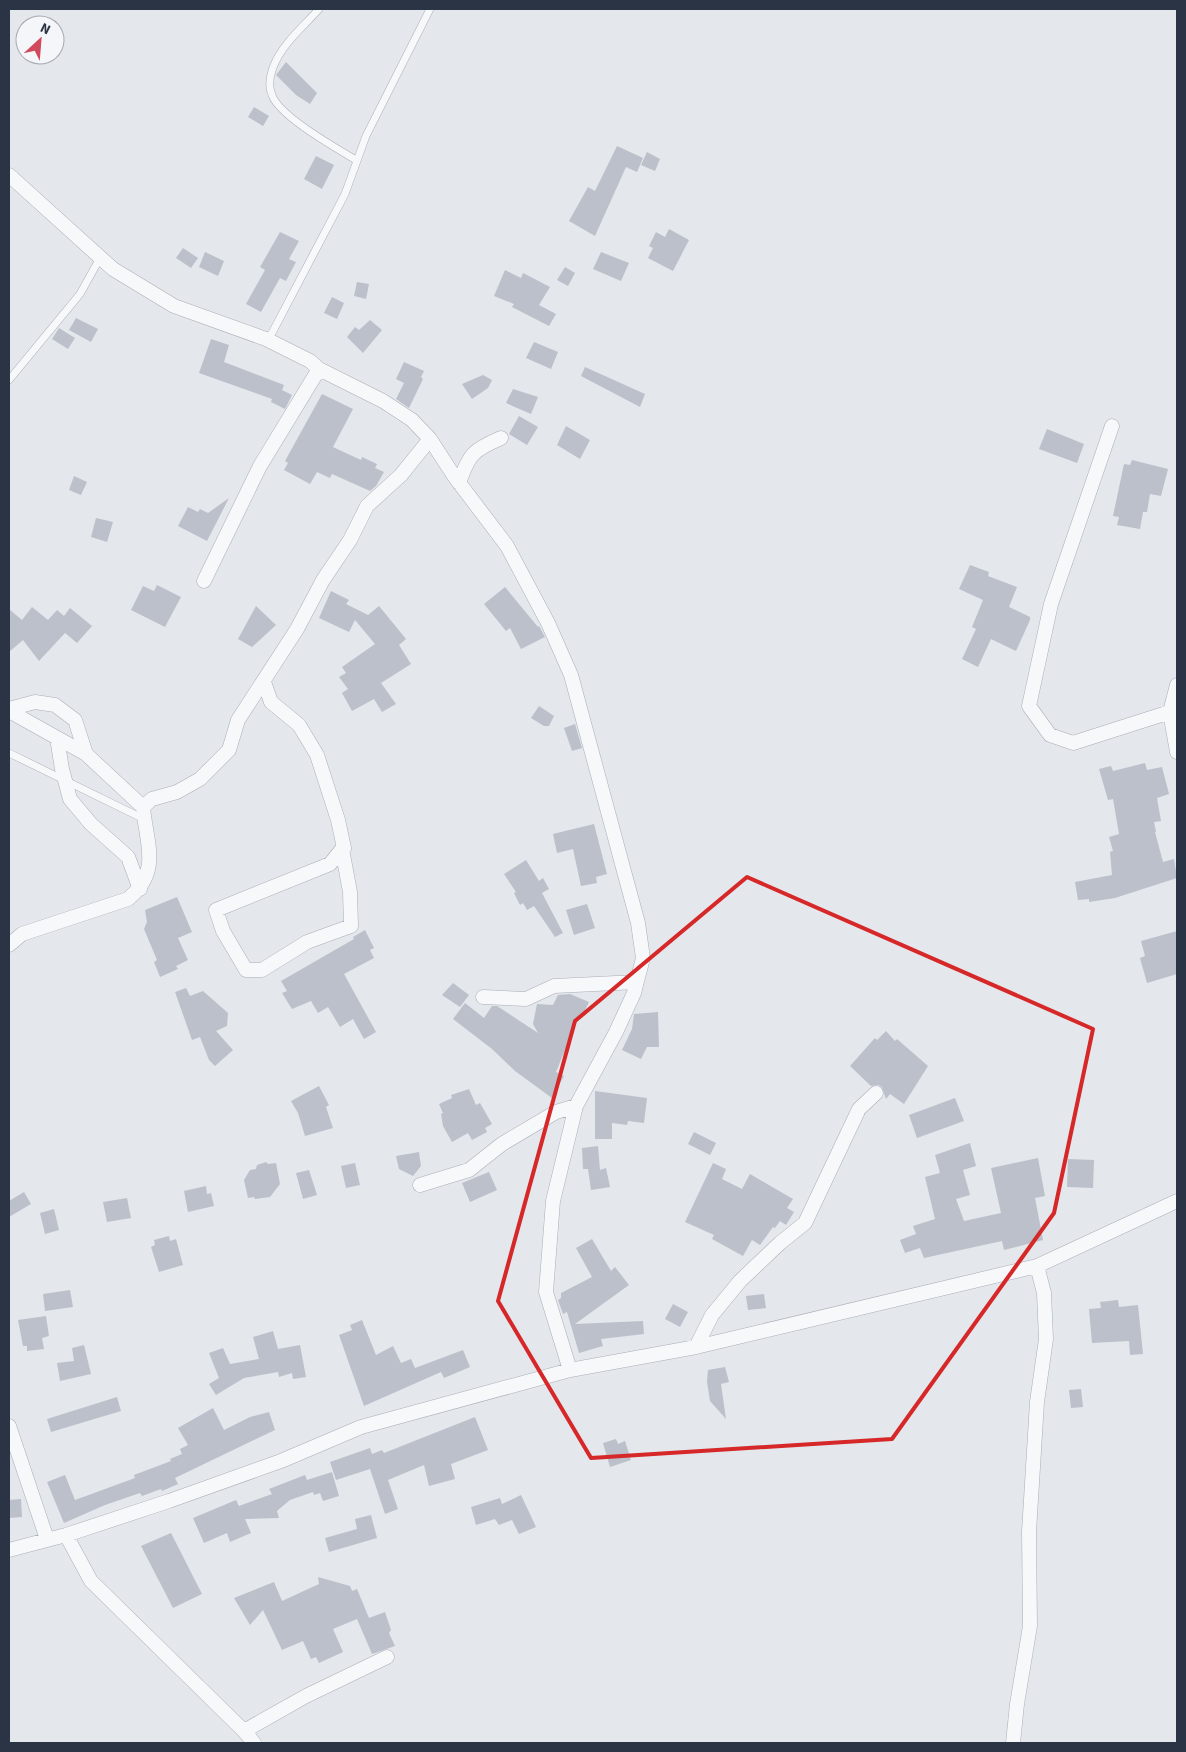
<svg xmlns="http://www.w3.org/2000/svg" width="1186" height="1752" viewBox="0 0 1186 1752" font-family="'Source Sans 3',sans-serif">
<style>
.building{fill:#bbc0ca}
.lines{fill:none;stroke-linecap:round;stroke-linejoin:round}
.service-casing{stroke:#a9aeb7;stroke-width:8}
.minor-casing{stroke:#a9aeb7;stroke-width:15}
.service{stroke:#f7f8fa;stroke-width:7}
.minor{stroke:#f7f8fa;stroke-width:14}
.marked{fill:none;stroke:#d62828;stroke-width:4;stroke-linejoin:round}
</style>
<rect width="100%" height="100%" fill="#e4e7ec"/>
<path class="building" d="M 286,62 L 317,93 L 310,104 L 296,95 L 276,75 Z
M 254,107 L 269,116 L 263,126 L 248,117 Z
M 617,146 L 643,158 L 637,172 L 626,167 L 595,236 L 569,221 L 588,187 L 595,191 Z
M 647,152 L 660,159 L 655,171 L 641,165 Z
M 316,156 L 334,165 L 322,189 L 304,179 Z
M 669,229 L 689,240 L 673,271 L 648,258 L 653,248 L 649,246 L 656,232 L 665,237 Z
M 280,232 L 299,241 L 289,259 L 296,262 L 286,281 L 280,278 L 261,312 L 246,304 L 265,270 L 260,267 Z
M 183,248 L 198,258 L 191,268 L 176,258 Z
M 205,252 L 224,261 L 218,276 L 199,267 Z
M 601,252 L 629,263 L 621,281 L 593,269 Z
M 565,267 L 575,273 L 568,286 L 557,280 Z
M 505,270 L 521,278 L 523,273 L 550,287 L 539,305 L 556,314 L 549,326 L 512,307 L 514,304 L 494,296 Z
M 357,282 L 369,284 L 366,299 L 354,296 Z
M 332,297 L 344,303 L 337,319 L 324,313 Z
M 76,318 L 98,329 L 91,342 L 69,330 Z
M 370,320 L 382,330 L 363,353 L 347,337 L 355,327 L 359,330 Z
M 59,328 L 75,338 L 68,349 L 52,339 Z
M 211,339 L 229,345 L 224,362 L 284,385 L 282,390 L 292,395 L 285,409 L 271,402 L 272,399 L 199,373 Z
M 534,342 L 558,352 L 551,369 L 526,358 Z
M 404,362 L 424,371 L 421,377 L 423,379 L 409,408 L 396,399 L 404,383 L 396,379 Z
M 585,367 L 645,394 L 640,407 L 581,376 Z
M 483,375 L 492,380 L 488,388 L 472,399 L 462,384 Z
M 513,389 L 538,397 L 531,414 L 506,403 Z
M 322,394 L 353,409 L 333,447 L 361,460 L 362,457 L 377,464 L 375,468 L 384,472 L 376,486 L 370,491 L 332,474 L 330,478 L 317,472 L 310,484 L 284,470 L 288,463 L 285,461 Z
M 519,416 L 538,427 L 527,445 L 509,434 Z
M 566,426 L 590,440 L 580,459 L 557,445 Z
M 1047,429 L 1084,444 L 1077,463 L 1039,449 Z
M 1132,460 L 1168,469 L 1161,496 L 1150,494 L 1147,512 L 1143,512 L 1140,529 L 1117,525 L 1119,517 L 1113,516 L 1124,464 L 1130,465 Z
M 74,476 L 87,482 L 81,495 L 69,490 Z
M 229,498 L 207,541 L 178,526 L 188,507 L 198,512 L 200,509 L 208,513 Z
M 96,518 L 113,522 L 107,542 L 91,537 Z
M 970,565 L 989,572 L 988,576 L 1017,587 L 1009,607 L 1030,617 L 1030,620 L 1016,651 L 991,639 L 978,667 L 962,659 L 976,629 L 972,627 L 983,600 L 959,589 Z
M 157,585 L 181,597 L 165,627 L 131,610 L 143,586 L 154,591 Z
M 505,587 L 538,627 L 539,626 L 545,637 L 521,649 L 510,628 L 506,631 L 484,604 Z
M 331,591 L 349,600 L 346,604 L 368,615 L 379,606 L 406,639 L 399,645 L 411,664 L 381,683 L 396,704 L 382,712 L 374,699 L 352,711 L 342,693 L 348,689 L 339,677 L 346,673 L 342,667 L 375,644 L 355,620 L 349,632 L 319,618 Z
M 256,606 L 276,625 L 252,647 L 238,639 Z
M 32,607 L 48,620 L 57,610 L 64,616 L 70,608 L 92,626 L 77,643 L 65,633 L 39,661 L 23,640 L 9,652 L 9,609 L 22,620 Z
M 539,706 L 554,716 L 549,726 L 544,726 L 531,718 Z
M 575,724 L 582,748 L 572,751 L 564,728 Z
M 1145,763 L 1147,770 L 1162,767 L 1169,794 L 1157,798 L 1161,821 L 1154,822 L 1156,832 L 1155,832 L 1163,862 L 1174,859 L 1177,878 L 1115,898 L 1089,902 L 1089,899 L 1078,900 L 1075,882 L 1112,875 L 1110,852 L 1113,851 L 1109,837 L 1119,834 L 1113,799 L 1108,800 L 1099,769 L 1111,766 L 1113,771 Z
M 594,824 L 607,874 L 596,877 L 597,883 L 581,886 L 573,849 L 557,853 L 553,834 Z
M 526,860 L 539,881 L 543,878 L 549,889 L 542,893 L 563,933 L 555,937 L 534,906 L 527,910 L 523,903 L 520,905 L 514,893 L 516,892 L 504,874 Z
M 177,897 L 192,932 L 178,938 L 188,960 L 176,966 L 178,969 L 160,977 L 154,962 L 157,960 L 144,929 L 147,922 L 145,910 Z
M 587,904 L 595,928 L 574,935 L 566,910 Z
M 365,930 L 374,948 L 370,950 L 374,958 L 344,974 L 376,1032 L 364,1039 L 353,1019 L 340,1027 L 328,1007 L 318,1013 L 311,1001 L 292,1009 L 282,993 L 287,991 L 281,981 L 354,939 L 353,937 Z
M 1177,931 L 1177,974 L 1147,983 L 1140,958 L 1145,956 L 1141,941 Z
M 453,983 L 469,995 L 460,1007 L 442,995 Z
M 186,988 L 190,996 L 203,991 L 228,1013 L 227,1026 L 216,1031 L 233,1050 L 215,1066 L 209,1060 L 200,1037 L 192,1040 L 175,992 Z
M 570,994 L 589,1002 L 582,1017 L 579,1016 L 556,1072 L 564,1076 L 552,1098 L 515,1071 L 492,1049 L 453,1019 L 465,1003 L 484,1018 L 492,1006 L 497,1006 L 538,1033 L 533,1024 L 537,1004 L 553,1005 L 558,995 Z
M 658,1012 L 659,1047 L 647,1047 L 641,1059 L 622,1050 L 632,1029 L 634,1014 Z
M 886,1031 L 895,1041 L 897,1039 L 928,1066 L 904,1104 L 890,1094 L 886,1099 L 882,1087 L 878,1085 L 871,1086 L 850,1066 L 875,1038 L 877,1040 Z
M 319,1086 L 329,1105 L 326,1107 L 333,1128 L 305,1136 L 298,1113 L 291,1101 Z
M 469,1089 L 476,1105 L 480,1103 L 492,1124 L 485,1128 L 487,1132 L 472,1140 L 468,1133 L 452,1142 L 443,1126 L 441,1114 L 443,1113 L 439,1104 L 452,1098 L 451,1095 Z
M 595,1091 L 647,1098 L 644,1123 L 628,1121 L 627,1125 L 612,1123 L 612,1139 L 595,1139 Z
M 955,1098 L 964,1121 L 917,1138 L 909,1115 Z
M 694,1132 L 716,1143 L 710,1155 L 688,1144 Z
M 970,1143 L 976,1166 L 963,1170 L 970,1195 L 956,1199 L 964,1221 L 1001,1213 L 991,1168 L 1038,1158 L 1045,1196 L 1035,1198 L 1043,1240 L 1004,1250 L 1002,1241 L 924,1258 L 920,1248 L 905,1253 L 900,1240 L 916,1234 L 913,1226 L 935,1219 L 925,1177 L 940,1173 L 935,1155 Z
M 598,1146 L 600,1170 L 606,1168 L 610,1187 L 591,1190 L 588,1169 L 583,1169 L 582,1148 Z
M 419,1152 L 421,1166 L 413,1176 L 399,1169 L 396,1156 Z
M 1068,1159 L 1094,1160 L 1093,1188 L 1067,1187 Z
M 266,1162 L 268,1164 L 276,1163 L 280,1184 L 270,1197 L 255,1199 L 254,1197 L 248,1198 L 244,1180 L 250,1170 L 256,1169 L 257,1165 Z
M 355,1163 L 360,1185 L 346,1188 L 341,1166 Z
M 713,1163 L 726,1169 L 722,1179 L 742,1189 L 750,1174 L 793,1199 L 787,1208 L 794,1212 L 786,1225 L 780,1221 L 775,1228 L 773,1227 L 760,1245 L 752,1240 L 743,1256 L 712,1239 L 714,1235 L 685,1222 Z
M 309,1170 L 317,1195 L 303,1199 L 296,1173 Z
M 489,1172 L 497,1190 L 470,1202 L 462,1183 Z
M 206,1186 L 207,1194 L 211,1193 L 214,1206 L 188,1212 L 184,1191 Z
M 24,1192 L 31,1204 L 9,1217 L 9,1201 Z
M 127,1198 L 131,1218 L 107,1222 L 103,1202 Z
M 54,1209 L 59,1230 L 45,1234 L 40,1213 Z
M 169,1236 L 170,1241 L 176,1239 L 183,1265 L 159,1272 L 151,1247 L 155,1245 L 154,1240 Z
M 592,1239 L 611,1271 L 615,1267 L 629,1285 L 575,1324 L 643,1321 L 644,1334 L 601,1339 L 603,1346 L 579,1353 L 567,1312 L 563,1314 L 558,1300 L 561,1298 L 561,1293 L 592,1277 L 576,1248 Z
M 70,1290 L 73,1307 L 45,1311 L 43,1294 Z
M 764,1294 L 766,1308 L 748,1310 L 746,1296 Z
M 1118,1300 L 1119,1307 L 1138,1305 L 1143,1354 L 1130,1355 L 1129,1341 L 1092,1343 L 1089,1309 L 1101,1308 L 1100,1302 Z
M 673,1304 L 688,1312 L 680,1327 L 665,1319 Z
M 46,1316 L 49,1336 L 42,1338 L 44,1349 L 27,1351 L 27,1346 L 23,1346 L 18,1320 Z
M 362,1320 L 376,1355 L 393,1346 L 401,1363 L 411,1359 L 415,1368 L 463,1350 L 470,1367 L 444,1378 L 441,1372 L 364,1406 L 339,1335 L 352,1330 L 350,1325 Z
M 273,1331 L 278,1349 L 300,1345 L 306,1377 L 293,1379 L 292,1373 L 279,1377 L 278,1372 L 244,1378 L 216,1395 L 209,1384 L 219,1378 L 209,1353 L 223,1348 L 230,1364 L 259,1359 L 253,1337 Z
M 84,1345 L 91,1374 L 60,1381 L 57,1363 L 74,1361 L 72,1348 Z
M 725,1367 L 729,1382 L 721,1384 L 726,1419 L 710,1401 L 707,1382 L 708,1370 Z
M 1081,1389 L 1083,1407 L 1071,1408 L 1069,1390 Z
M 117,1397 L 121,1411 L 51,1432 L 47,1419 Z
M 213,1408 L 224,1430 L 250,1417 L 269,1412 L 275,1430 L 175,1478 L 178,1484 L 162,1491 L 161,1489 L 142,1496 L 140,1493 L 105,1505 L 64,1523 L 47,1482 L 65,1475 L 75,1500 L 135,1478 L 134,1475 L 171,1461 L 170,1459 L 182,1454 L 180,1449 L 188,1445 L 178,1428 Z
M 475,1417 L 488,1450 L 451,1464 L 455,1479 L 429,1486 L 424,1465 L 388,1480 L 398,1509 L 385,1514 L 370,1469 L 336,1480 L 330,1462 L 370,1448 L 372,1454 L 382,1450 L 384,1453 Z
M 616,1439 L 618,1444 L 625,1441 L 631,1460 L 610,1467 L 603,1443 Z
M 332,1472 L 339,1496 L 323,1501 L 320,1493 L 314,1495 L 313,1492 L 290,1500 L 277,1511 L 279,1518 L 245,1519 L 251,1533 L 230,1542 L 227,1533 L 204,1543 L 193,1518 L 236,1500 L 239,1506 L 272,1494 L 269,1489 L 305,1475 L 307,1480 Z
M 521,1495 L 536,1527 L 519,1534 L 512,1520 L 499,1525 L 495,1519 L 476,1525 L 471,1507 L 500,1498 L 502,1504 Z
M 21,1499 L 22,1517 L 9,1518 L 9,1500 Z
M 371,1515 L 377,1538 L 329,1552 L 325,1538 L 357,1529 L 355,1519 Z
M 171,1533 L 202,1594 L 173,1608 L 141,1546 Z
M 318,1577 L 350,1586 L 352,1591 L 357,1589 L 369,1618 L 385,1612 L 391,1630 L 389,1633 L 395,1646 L 372,1654 L 357,1619 L 333,1629 L 343,1652 L 319,1663 L 316,1657 L 311,1659 L 303,1641 L 282,1650 L 263,1610 L 250,1625 L 234,1598 L 274,1582 L 282,1601 L 319,1584 Z"/>
<g class="lines">
<g class="service-casing">
<path id="service" d="M 319,9 C 304,26 283,43 274,65 C 270,75 268,86 272,95 C 279,116 336,148 356,160
M 266,339 L 272,333 L 345,194 L 366,136 L 430,9
M 9,380 L 80,294 L 100,258
M 9,753 L 144,819"/>
</g>
<g class="minor-casing">
<path id="minor" d="M 9,175 L 113,269 L 174,306 L 266,339 L 310,361 L 319,369 L 383,401 L 412,420 L 430,439 L 454,476 L 507,546 L 548,623 L 571,675 L 638,923 L 643,958 L 634,993 L 616,1032 L 576,1106 L 553,1201 L 546,1292 L 570,1370
M 1112,426 L 1051,604 L 1029,706 L 1050,735 L 1073,743 L 1170,712
M 459,483 C 469,454 473,450 501,438
M 204,581 L 260,466 L 319,369
M 264,682 L 271,702 L 299,725 L 317,755 L 338,820 L 344,848 L 342,849 L 330,864 L 216,910 L 223,931 L 246,970 L 262,970 L 307,942 L 351,926 L 350,892 L 342,849
M 1177,685 L 1170,712 L 1177,752
M 9,709 L 35,702 L 55,705 L 75,720 L 86,754 L 143,807
M 9,711 L 86,754
M 57,738 L 62,769 L 70,799 L 91,824 L 128,857 L 140,889
M 9,945 L 22,934 L 128,899 C 162,871 146,843 143,807 L 152,799 L 177,792 L 200,779 L 229,750 L 238,720 L 297,629 L 323,580 L 350,540 L 367,506 L 401,475 L 430,439
M 483,997 L 526,999 L 554,986 L 637,982
M 420,1185 L 469,1170 L 502,1144 L 556,1112 L 576,1106
M 696,1347 L 712,1315 L 740,1281 L 780,1243 L 805,1223 L 859,1109 L 876,1093
M 9,1426 L 47,1539
M 66,1535 L 91,1581 L 244,1731 L 254,1743
M 9,1550 L 66,1535 L 169,1501 L 281,1461 L 361,1427 L 570,1370 L 696,1347 L 1037,1266 L 1177,1201
M 244,1731 L 306,1696 L 387,1657
M 1013,1743 L 1017,1704 L 1030,1626 L 1029,1532 L 1037,1402 L 1046,1339 L 1044,1293 L 1037,1266"/>
</g>
<use href="#service" class="service"/>
<use href="#minor" class="minor"/>
</g>
<path class="marked" d="M 747,877 L 1093,1029 L 1054,1213 L 892,1439 L 591,1458 L 498,1301 L 575,1021 Z"/>
<rect width="1186" height="1752" fill="none" stroke="#2b3445" stroke-width="20"/>
<g transform="translate(40 40) rotate(26)"><circle r="24" fill="#f4f6f9" stroke="#a4a8b1"/>
<path d="M0-4L9 19L0 12L-9 19Z" fill="#d1495b"/>
<text y="-8" font-size="14" font-weight="bold" text-anchor="middle" fill="#2b3445">N</text>
</g>
</svg>
